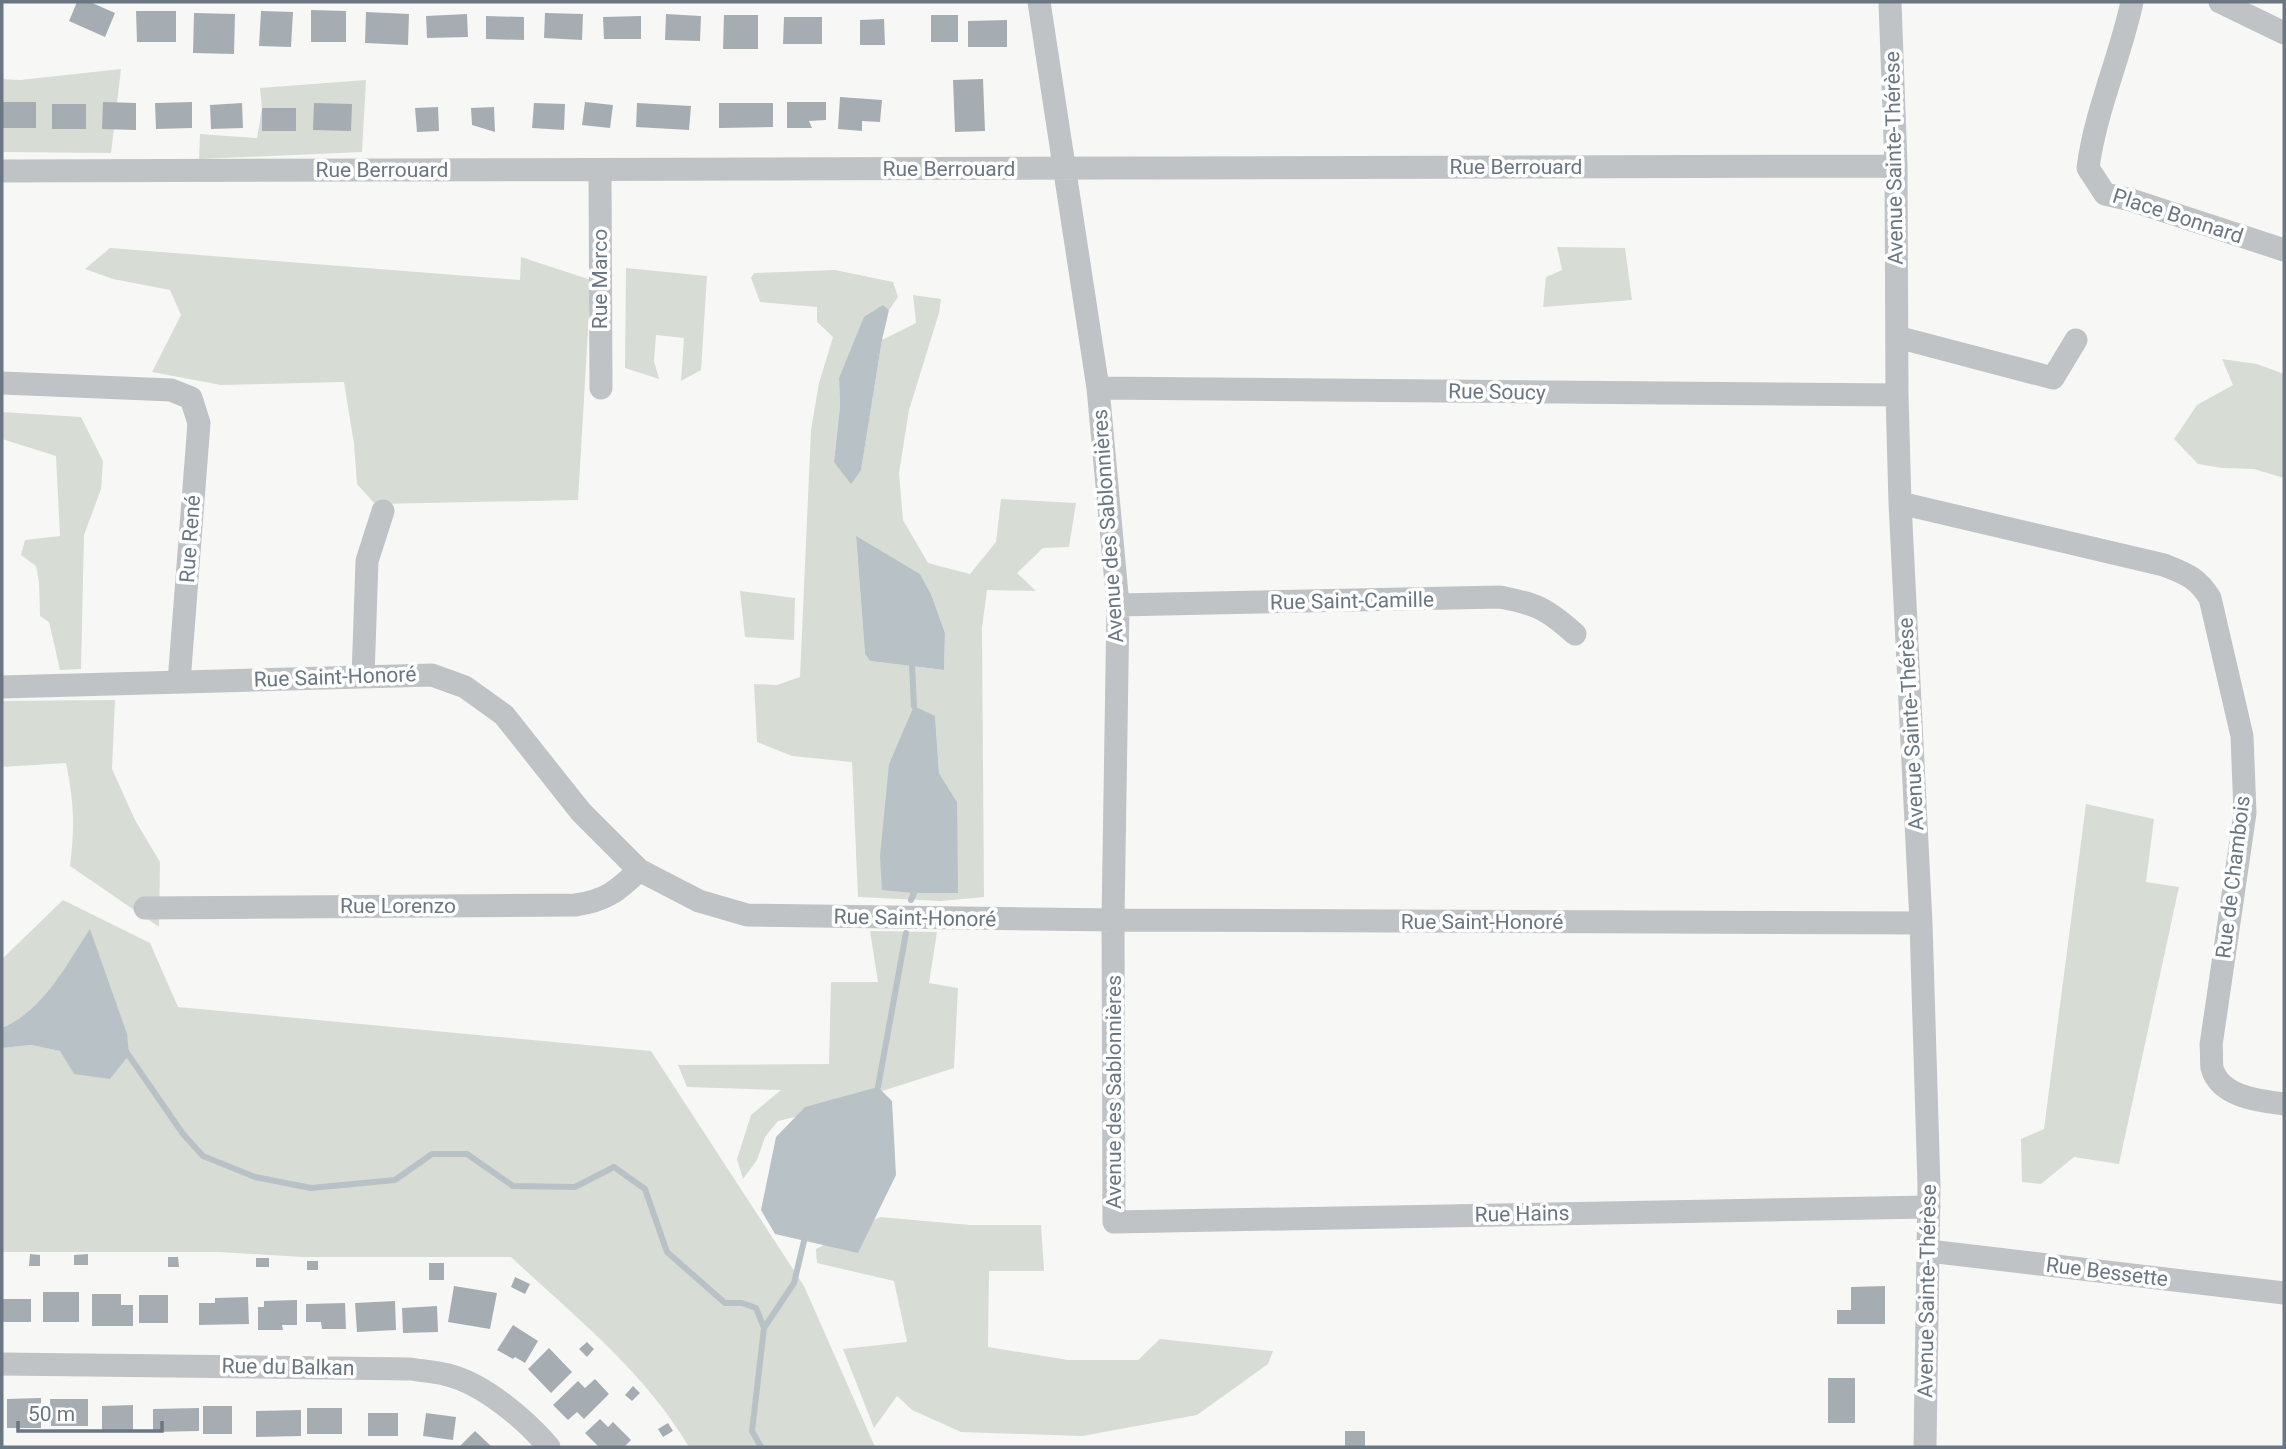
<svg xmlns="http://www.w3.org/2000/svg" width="2286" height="1449" viewBox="0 0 2286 1449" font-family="Roboto,sans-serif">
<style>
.green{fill:#d7dcd5;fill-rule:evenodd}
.water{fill:#b8c1c6}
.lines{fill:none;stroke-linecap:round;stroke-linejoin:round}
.stream{stroke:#b8c1c6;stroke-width:6}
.building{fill:#a6adb2}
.minor{stroke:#bfc3c6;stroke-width:23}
.labels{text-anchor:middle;stroke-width:7;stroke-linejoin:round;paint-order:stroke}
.street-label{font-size:21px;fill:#6a7783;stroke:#fff}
</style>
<rect width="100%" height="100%" fill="#f7f8f5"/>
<path class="green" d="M 121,69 L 111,153 L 2,152 L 2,79 L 20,80 Z
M 366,80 L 362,152 L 199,159 L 200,134 L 257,138 L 262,108 L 260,88 Z
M 1557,247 L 1625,248 L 1632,300 L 1543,307 L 1546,277 L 1562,270 Z
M 110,248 L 520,280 L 521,257 L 591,280 L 578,500 L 375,504 L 357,484 L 354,444 L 344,382 L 221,385 L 152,372 L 181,315 L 170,290 L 113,279 L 85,269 Z
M 626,268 L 707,276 L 701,370 L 681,381 L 684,338 L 656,335 L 654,361 L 659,379 L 625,368 Z
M 835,270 L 893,282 L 898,297 L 889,310 L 883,305 L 839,378 L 840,406 L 834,462 L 861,469 L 882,340 L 916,323 L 913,295 L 941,299 L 939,313 L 909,410 L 899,473 L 903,520 L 928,563 L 970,574 L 996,542 L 1001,499 L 1076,503 L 1069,547 L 1043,548 L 1017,573 L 1036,591 L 987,590 L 982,628 L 984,897 L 941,901 L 858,897 L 852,762 L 792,756 L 757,742 L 754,684 L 777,685 L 800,677 L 811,430 L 819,383 L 833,337 L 817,322 L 817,307 L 760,302 L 751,278 L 754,273 ZM 856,537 L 920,574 L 931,594 L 945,633 L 944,670 L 870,661 L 865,654 ZM 935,716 L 939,773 L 957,802 L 889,764 Z
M 2222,359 L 2257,364 L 2284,374 L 2284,478 L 2254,469 L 2222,468 L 2198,464 L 2174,439 L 2197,405 L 2233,385 Z
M 2,412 L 81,417 L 103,461 L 101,489 L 84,535 L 81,669 L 60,670 L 49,622 L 40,616 L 39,582 L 36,566 L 21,555 L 25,540 L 60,536 L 56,456 L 2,439 Z
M 740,591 L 795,598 L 794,640 L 745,637 Z
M 115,700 L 112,769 L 135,820 L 160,862 L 159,927 L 70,866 C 75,824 74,804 66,763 L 2,767 L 2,701 Z
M 2086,804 L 2154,819 L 2146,882 L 2179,887 L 2119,1164 L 2074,1157 L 2041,1184 L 2022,1182 L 2021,1139 L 2044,1129 Z
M 63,900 L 150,943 L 178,1007 L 651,1051 L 804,1286 L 875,1447 L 689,1447 C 645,1372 574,1316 511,1257 L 302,1257 L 219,1252 L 2,1252 L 2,1048 L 31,1045 L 61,1051 L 74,1074 L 90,930 C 66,966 43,1011 2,1028 L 2,959 Z
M 870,931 L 937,932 L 929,983 L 958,988 L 954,1068 L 817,1112 L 778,1121 L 765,1137 L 757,1160 L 743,1179 L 737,1159 L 751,1115 L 781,1090 L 687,1087 L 678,1065 L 829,1064 L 831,982 L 878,982 Z
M 880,1217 L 970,1225 L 1041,1225 L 1044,1271 L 989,1271 L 988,1347 L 1068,1360 L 1138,1360 L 1160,1339 L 1273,1351 L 1268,1364 L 1197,1415 L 1082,1436 L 961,1432 L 912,1410 L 897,1396 L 874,1428 L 843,1349 L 907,1342 L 894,1281 L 817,1263 L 816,1249 Z"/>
<path class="water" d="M 883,305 L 889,310 L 882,340 L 861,470 L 851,484 L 834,462 L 840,406 L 839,378 L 864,317 Z
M 856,536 L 920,574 L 931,594 L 945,633 L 944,670 L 870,661 L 865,654 Z
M 914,706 L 935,716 L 939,773 L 957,802 L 958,893 L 914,893 L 882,890 L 880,856 L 889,764 Z
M 90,929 L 127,1034 L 129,1055 L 110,1079 L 74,1074 L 60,1051 L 31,1045 L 2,1048 L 2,1028 C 44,1010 66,965 90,929 Z
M 878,1087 L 892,1101 L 896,1175 L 858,1253 L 775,1234 L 761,1210 L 776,1137 L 805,1107 Z"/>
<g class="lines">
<path class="stream" d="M 912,665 L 914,706
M 911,900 L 914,893
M 125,1050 L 183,1134 L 203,1156 L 255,1177 L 311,1188 L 395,1180 L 432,1154 L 467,1154 L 513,1186 L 575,1187 L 614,1167 L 645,1189 L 667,1252 L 725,1303 L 742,1303 L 756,1308 L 764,1328 L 752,1431 L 761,1447
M 878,1087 L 906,933
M 764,1328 L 794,1283 L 804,1241"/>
</g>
<path class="building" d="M 77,2 L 90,2 L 115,13 L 105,37 L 69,21 Z
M 311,10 L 346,11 L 346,42 L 311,42 Z
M 136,11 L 176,11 L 176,42 L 137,42 Z
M 261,11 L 293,12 L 291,47 L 259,46 Z
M 366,12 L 409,14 L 408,45 L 365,43 Z
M 194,13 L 235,14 L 234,54 L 193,53 Z
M 545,13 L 583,14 L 582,40 L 544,38 Z
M 467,14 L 468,37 L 427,38 L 426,16 Z
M 666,14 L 701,16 L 700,41 L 665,40 Z
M 724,15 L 758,15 L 758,49 L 723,49 Z
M 931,15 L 958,15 L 958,42 L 931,42 Z
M 486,16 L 524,17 L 524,40 L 486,39 Z
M 641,16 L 641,39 L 604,39 L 603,17 Z
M 784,17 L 822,17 L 822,44 L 783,44 Z
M 884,19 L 885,45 L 860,45 L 860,20 Z
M 1007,20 L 1007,47 L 968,47 L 968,21 Z
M 983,79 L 985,131 L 955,132 L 953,80 Z
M 840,97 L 882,100 L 880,122 L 862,121 L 862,131 L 838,129 Z
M 2,102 L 36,102 L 36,128 L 2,128 Z
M 103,102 L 136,103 L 136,130 L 102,129 Z
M 192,102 L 192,128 L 156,129 L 155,103 Z
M 585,102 L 613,105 L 610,128 L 582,125 Z
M 787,102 L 826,102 L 826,120 L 809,121 L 812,128 L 787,128 Z
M 242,103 L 243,128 L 211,129 L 210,105 Z
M 314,103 L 352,104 L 351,131 L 313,130 Z
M 534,103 L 565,104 L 564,130 L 532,128 Z
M 637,103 L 691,106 L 689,130 L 636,127 Z
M 719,103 L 773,103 L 773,127 L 719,128 Z
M 52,104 L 86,104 L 86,129 L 52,129 Z
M 438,107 L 439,131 L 417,132 L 415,108 Z
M 494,107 L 495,132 L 472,125 L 471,108 Z
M 262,108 L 296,108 L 296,131 L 262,131 Z
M 30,1254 L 40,1255 L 40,1266 L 29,1266 Z
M 88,1254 L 88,1265 L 74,1265 L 74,1255 Z
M 168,1257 L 178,1257 L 179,1267 L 168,1267 Z
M 256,1258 L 269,1258 L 269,1267 L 256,1267 Z
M 307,1261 L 318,1261 L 318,1270 L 307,1270 Z
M 429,1263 L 444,1263 L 444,1280 L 429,1280 Z
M 515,1277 L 530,1284 L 525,1294 L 511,1287 Z
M 454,1286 L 497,1293 L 490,1329 L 448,1322 Z
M 1885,1286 L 1885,1324 L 1837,1324 L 1837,1310 L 1851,1310 L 1851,1287 Z
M 43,1292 L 79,1292 L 79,1322 L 43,1322 Z
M 92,1294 L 121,1294 L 121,1305 L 133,1305 L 133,1326 L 92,1326 Z
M 139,1295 L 168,1295 L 168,1323 L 139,1323 Z
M 248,1297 L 249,1324 L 199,1325 L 199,1303 L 215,1303 L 215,1298 Z
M 2,1299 L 31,1299 L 31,1322 L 2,1322 Z
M 297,1300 L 297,1325 L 282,1325 L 283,1330 L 258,1330 L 258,1307 L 264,1307 L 264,1301 Z
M 395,1301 L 396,1330 L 357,1332 L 355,1303 Z
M 345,1303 L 346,1329 L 322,1329 L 321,1322 L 306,1322 L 306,1304 Z
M 437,1306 L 438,1332 L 403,1333 L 402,1308 Z
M 513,1325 L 538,1341 L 525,1363 L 515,1357 L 513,1359 L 497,1350 Z
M 587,1342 L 594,1349 L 587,1357 L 579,1349 Z
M 549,1348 L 572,1372 L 551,1393 L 528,1369 Z
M 1828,1378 L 1855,1378 L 1855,1423 L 1828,1423 Z
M 595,1379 L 609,1394 L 584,1419 L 577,1412 L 568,1420 L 553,1405 L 578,1381 L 585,1388 Z
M 633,1386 L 640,1393 L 632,1401 L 625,1395 Z
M 41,1398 L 41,1428 L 7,1428 L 7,1399 Z
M 50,1399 L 88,1399 L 88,1426 L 51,1426 Z
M 133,1405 L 133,1431 L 102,1431 L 102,1406 Z
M 203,1406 L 232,1406 L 232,1434 L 203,1434 Z
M 199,1408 L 199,1431 L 153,1432 L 153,1409 Z
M 307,1408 L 342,1408 L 342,1434 L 307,1434 Z
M 301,1410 L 301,1436 L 256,1437 L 256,1411 Z
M 368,1413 L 398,1413 L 398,1436 L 368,1436 Z
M 426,1413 L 456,1417 L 453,1440 L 423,1436 Z
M 600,1419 L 608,1427 L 613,1422 L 631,1440 L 624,1447 L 599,1447 L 585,1433 Z
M 668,1423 L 673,1431 L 663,1437 L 658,1429 Z
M 475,1431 L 492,1447 L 459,1447 Z
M 1345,1431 L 1365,1431 L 1365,1447 L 1345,1447 Z"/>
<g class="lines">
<path class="minor" d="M 1039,2 L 1098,388 L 1118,605 L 1113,920 L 1114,1222 L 1929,1207
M 1890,2 L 1896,166 L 1897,395 L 1900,503 L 1921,923 L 1929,1186 L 1925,1447
M 2132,2 C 2120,58 2095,112 2088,168 L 2105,194 L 2131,200 L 2284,250
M 2220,2 L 2284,33
M 600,170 L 601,388
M 2,171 L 1896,166
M 1897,337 L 2053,378 L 2076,340
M 2,383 L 171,390 L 191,398 L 199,423 L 179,682
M 1098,388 L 1897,395
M 1900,503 L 2164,565 C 2186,574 2197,577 2210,598 L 2242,736 L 2245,813 L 2211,1045 C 2212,1052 2211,1061 2212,1068 C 2220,1097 2260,1101 2284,1104
M 1118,605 L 1500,597 C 1537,604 1547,609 1575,634
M 363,677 L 367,561 L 383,511
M 2,687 L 432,675 L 465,687 L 504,715 L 581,812 L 639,870 L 699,901 L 747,915 L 1113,920 L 1921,923
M 145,908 L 575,905 C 605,901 618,891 639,870
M 1929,1251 L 2284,1293
M 2,1364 L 410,1369 C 423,1371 436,1372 448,1375 C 484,1384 526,1420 549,1447"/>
</g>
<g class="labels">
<g class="street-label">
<text transform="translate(1894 158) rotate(-91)" y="7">Avenue Sainte-Thérèse</text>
<text x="1516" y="174">Rue Berrouard</text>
<text x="949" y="176">Rue Berrouard</text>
<text x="382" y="177">Rue Berrouard</text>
<text transform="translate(2178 216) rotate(18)" y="7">Place Bonnard</text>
<text transform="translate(600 279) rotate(-90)" y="7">Rue Marco</text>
<text transform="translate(1497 392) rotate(1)" y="7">Rue Soucy</text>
<text transform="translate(1108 526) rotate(-94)" y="7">Avenue des Sablonnières</text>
<text transform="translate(190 539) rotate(-86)" y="7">Rue René</text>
<text transform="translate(1352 601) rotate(-1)" y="7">Rue Saint-Camille</text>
<text transform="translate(335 677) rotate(-2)" y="7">Rue Saint-Honoré</text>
<text transform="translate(1911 724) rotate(-93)" y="7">Avenue Sainte-Thérèse</text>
<text transform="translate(2233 877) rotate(-83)" y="7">Rue de Chambois</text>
<text x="398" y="913">Rue Lorenzo</text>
<text transform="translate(915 918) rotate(1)" y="7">Rue Saint-Honoré</text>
<text x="1482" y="929">Rue Saint-Honoré</text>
<text transform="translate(1114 1092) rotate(-90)" y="7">Avenue des Sablonnières</text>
<text transform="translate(1522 1214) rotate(-1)" y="7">Rue Hains</text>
<text transform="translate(2107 1272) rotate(7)" y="7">Rue Bessette</text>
<text transform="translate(1927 1291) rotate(-89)" y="7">Avenue Sainte-Thérèse</text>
<text transform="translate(288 1367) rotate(1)" y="7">Rue du Balkan</text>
</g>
</g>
<rect width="2286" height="1449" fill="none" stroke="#6a7783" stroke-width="7"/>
<path d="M18 1421v10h144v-10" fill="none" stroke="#6a7783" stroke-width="3.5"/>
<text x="28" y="1421" font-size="21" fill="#6a7783" stroke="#ffffff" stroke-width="5" paint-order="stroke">50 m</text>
</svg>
